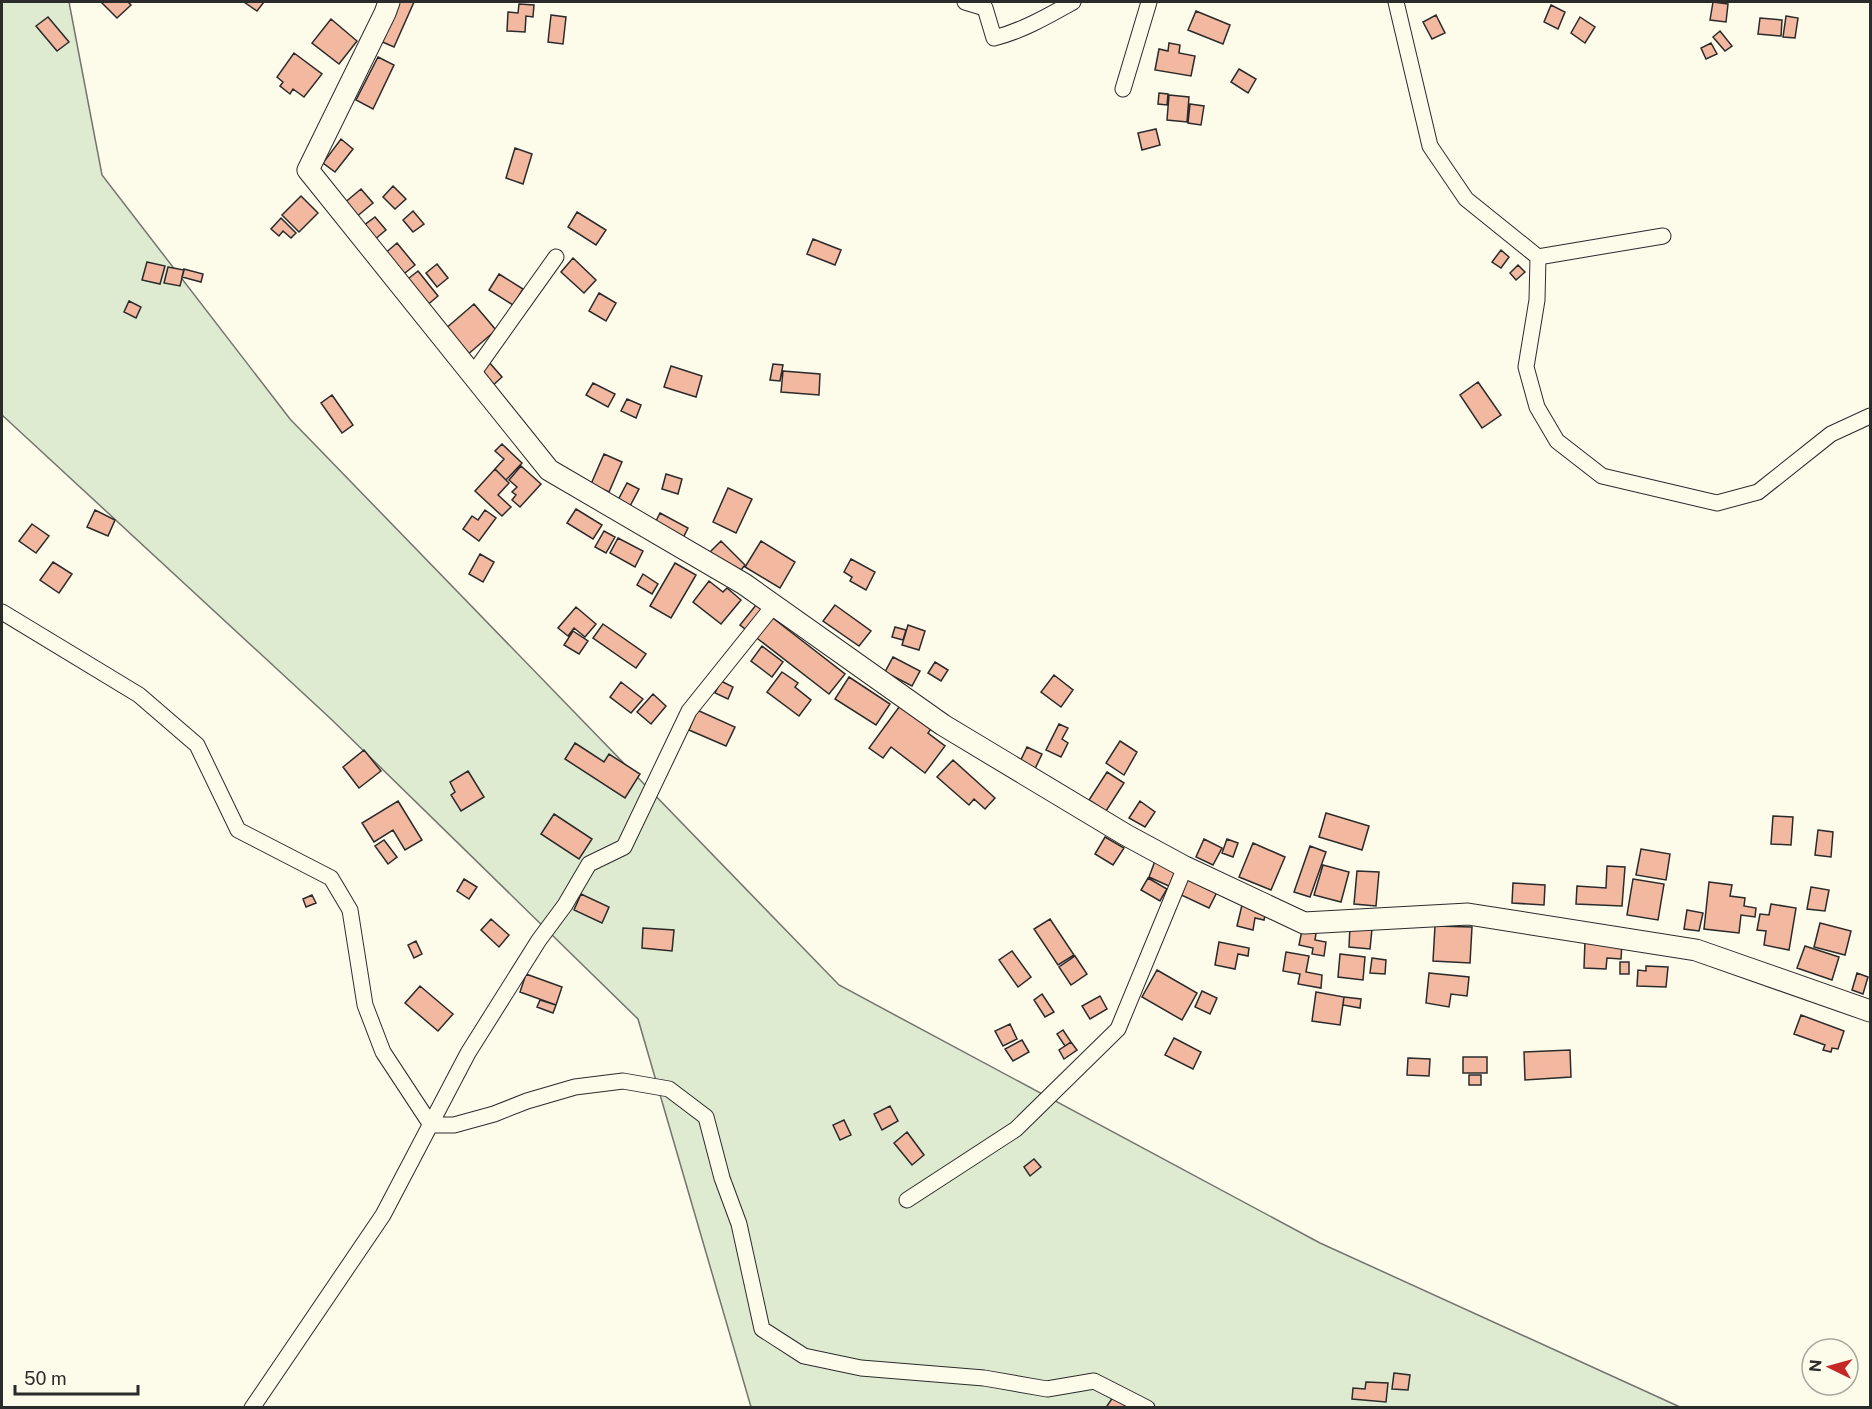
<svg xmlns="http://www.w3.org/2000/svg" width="1872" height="1409" viewBox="0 0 1872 1409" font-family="'Public Sans',sans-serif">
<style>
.green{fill:#deebd1;stroke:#74746e;stroke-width:1.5}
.building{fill:#f2b8a0;stroke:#2b2b2b;stroke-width:1.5}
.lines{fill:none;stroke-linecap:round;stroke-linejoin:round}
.street-casing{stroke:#2b2b2b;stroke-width:17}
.secondary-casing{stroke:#2b2b2b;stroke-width:23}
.street{stroke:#fdfbea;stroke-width:15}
.secondary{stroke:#fdfbea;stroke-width:21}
</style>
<rect width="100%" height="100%" fill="#fdfbea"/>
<path class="green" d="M 2,2 L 69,2 L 102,175 L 290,419 L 839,985 L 1320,1243 L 1680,1407 L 751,1407 L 638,1019 L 331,719 L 2,415 Z"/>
<path class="building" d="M 101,2 L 128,2 L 131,5 L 117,18 Z
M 244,2 L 264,2 L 257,11 Z
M 394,2 L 414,2 L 394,47 L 378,40 Z
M 1713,2 L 1728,4 L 1726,22 L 1710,20 Z
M 519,4 L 534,5 L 533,17 L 526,16 L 525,32 L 507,31 L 508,12 L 518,13 Z
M 1551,5 L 1565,12 L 1558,29 L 1544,22 Z
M 1196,11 L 1230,25 L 1223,44 L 1188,30 Z
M 551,15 L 566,17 L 563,44 L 548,42 Z
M 1436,15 L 1445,33 L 1432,39 L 1423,22 Z
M 1786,16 L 1798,18 L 1795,38 L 1783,37 Z
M 48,17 L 69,42 L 57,51 L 36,26 Z
M 1580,17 L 1595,27 L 1585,43 L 1571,33 Z
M 1760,18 L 1782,20 L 1781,36 L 1758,34 Z
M 331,19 L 357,41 L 339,64 L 312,43 Z
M 1720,31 L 1732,46 L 1725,51 L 1713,37 Z
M 1169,43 L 1180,45 L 1179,53 L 1195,56 L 1191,76 L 1155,70 L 1159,49 L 1168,51 Z
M 1711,43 L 1717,54 L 1706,59 L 1701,48 Z
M 294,53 L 322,74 L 304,97 L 293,89 L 290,94 L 280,86 L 283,82 L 277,77 Z
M 378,57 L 394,65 L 373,109 L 356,100 Z
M 1239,69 L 1256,79 L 1248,93 L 1231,82 Z
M 1159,93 L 1168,94 L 1167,105 L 1158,104 Z
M 1169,95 L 1189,97 L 1187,122 L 1167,120 Z
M 1190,104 L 1204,106 L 1201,125 L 1188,123 Z
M 1156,129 L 1160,145 L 1142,150 L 1138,133 Z
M 341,139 L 353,149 L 335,172 L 323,163 Z
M 515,148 L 532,154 L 523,184 L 506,178 Z
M 393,186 L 406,199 L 395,209 L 383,197 Z
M 361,189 L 373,203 L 355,218 L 343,204 Z
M 301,196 L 318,213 L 299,232 L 282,215 Z
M 413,211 L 424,224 L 413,232 L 403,220 Z
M 577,212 L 606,230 L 596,245 L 568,227 Z
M 375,217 L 386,230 L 374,240 L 363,226 Z
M 281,218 L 296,233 L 291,238 L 283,231 L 279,236 L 271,229 Z
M 813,239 L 841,250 L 835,265 L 807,254 Z
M 397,243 L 415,265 L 400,277 L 383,255 Z
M 1501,250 L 1509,257 L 1501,268 L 1492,262 Z
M 573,258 L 596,280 L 584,293 L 561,272 Z
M 147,262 L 165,266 L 160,284 L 142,280 Z
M 437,264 L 448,278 L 437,287 L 426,273 Z
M 1518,265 L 1525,272 L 1516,280 L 1510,273 Z
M 168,267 L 184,270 L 180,286 L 164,283 Z
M 184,269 L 203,274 L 201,282 L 182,277 Z
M 418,271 L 438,296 L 425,307 L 404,282 Z
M 499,274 L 523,289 L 513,305 L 489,290 Z
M 599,293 L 616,303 L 606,321 L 589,311 Z
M 129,301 L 141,307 L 136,318 L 124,312 Z
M 474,304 L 496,330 L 466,356 L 444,330 Z
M 488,361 L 502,377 L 490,388 L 476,372 Z
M 773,364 L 783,365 L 780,381 L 770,380 Z
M 671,366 L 702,376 L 696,397 L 664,387 Z
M 783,371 L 820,374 L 819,395 L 781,392 Z
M 1478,382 L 1501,415 L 1482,428 L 1460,395 Z
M 593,383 L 615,394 L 608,407 L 586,395 Z
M 332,395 L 353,425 L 342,433 L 321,403 Z
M 627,399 L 641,405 L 636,418 L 621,411 Z
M 502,444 L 522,463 L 506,480 L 495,469 L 504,459 L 495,451 Z
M 604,454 L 622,462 L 609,492 L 591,484 Z
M 521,466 L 541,484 L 520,507 L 512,500 L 516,495 L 512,492 L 517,487 L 509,480 Z
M 495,469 L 509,483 L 498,495 L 511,507 L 502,516 L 475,491 Z
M 666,474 L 682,479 L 678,494 L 662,489 Z
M 627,483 L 639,489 L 629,508 L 617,502 Z
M 728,488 L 752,499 L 736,533 L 713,522 Z
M 576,509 L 602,525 L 593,539 L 567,523 Z
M 95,510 L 115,520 L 108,536 L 87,527 Z
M 485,510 L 496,518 L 479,541 L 463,529 L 472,516 L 478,520 Z
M 660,513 L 688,528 L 681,542 L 653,527 Z
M 32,524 L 49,536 L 36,553 L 19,541 Z
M 604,531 L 615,537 L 606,553 L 595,547 Z
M 618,538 L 643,551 L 635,567 L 610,553 Z
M 721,541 L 745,565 L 741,570 L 707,555 Z
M 761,541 L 795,562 L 780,588 L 745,567 Z
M 480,554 L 494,562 L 483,582 L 469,574 Z
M 851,559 L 875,572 L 866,590 L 850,581 L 852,577 L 844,572 Z
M 53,562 L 72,574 L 59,593 L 40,580 Z
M 675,563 L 696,575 L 671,618 L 650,606 Z
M 643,574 L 658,584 L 652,594 L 637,585 Z
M 709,581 L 723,592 L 727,588 L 741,600 L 721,624 L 693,602 Z
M 756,605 L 845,674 L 829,694 L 740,625 Z
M 835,605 L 871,631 L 859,646 L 823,621 Z
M 576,607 L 596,624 L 585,637 L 574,628 L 568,636 L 558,628 Z
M 603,624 L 646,654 L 636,668 L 593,638 Z
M 908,625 L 925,631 L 919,650 L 902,645 Z
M 895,627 L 906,630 L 903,640 L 892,637 Z
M 573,631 L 588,641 L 579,654 L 564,645 Z
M 762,646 L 783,662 L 772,677 L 751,661 Z
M 893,657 L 920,671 L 912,686 L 885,672 Z
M 935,662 L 948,670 L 941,681 L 928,673 Z
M 782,672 L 798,683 L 795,687 L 811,700 L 799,716 L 767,692 Z
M 1054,675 L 1073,690 L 1061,707 L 1041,692 Z
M 849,677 L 890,704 L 876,725 L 835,699 Z
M 721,681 L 733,687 L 728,699 L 715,693 Z
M 621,682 L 643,699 L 631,713 L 610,697 Z
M 653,694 L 666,706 L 651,724 L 637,712 Z
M 902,703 L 933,726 L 928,733 L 945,746 L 925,773 L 891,747 L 883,758 L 869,748 Z
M 697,710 L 735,727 L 726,746 L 689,730 Z
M 1059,724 L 1068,728 L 1062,739 L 1068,743 L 1061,757 L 1046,750 Z
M 1120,741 L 1137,752 L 1124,775 L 1106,763 Z
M 575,743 L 604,762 L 609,754 L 640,774 L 625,798 L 565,759 Z
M 1027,747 L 1042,754 L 1033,773 L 1018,766 Z
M 364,750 L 381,771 L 359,788 L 343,767 Z
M 953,760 L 995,798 L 985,809 L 974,799 L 969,805 L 937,777 Z
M 468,771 L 484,797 L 461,811 L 451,795 L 455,792 L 450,782 Z
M 1107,772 L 1124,783 L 1106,811 L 1089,800 Z
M 398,801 L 422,840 L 405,850 L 393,830 L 374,842 L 362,823 Z
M 1140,801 L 1155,812 L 1145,827 L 1129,818 Z
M 1326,813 L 1369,826 L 1362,850 L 1319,837 Z
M 554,814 L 592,839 L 579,859 L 541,834 Z
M 1773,816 L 1793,817 L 1791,845 L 1771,844 Z
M 1818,830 L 1833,832 L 1831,857 L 1815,855 Z
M 1105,837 L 1124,848 L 1113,865 L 1095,854 Z
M 1204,839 L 1222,848 L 1213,865 L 1196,857 Z
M 1227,839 L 1238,843 L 1233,857 L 1222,853 Z
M 384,840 L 397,857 L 388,864 L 375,846 Z
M 1253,843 L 1285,857 L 1271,890 L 1239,877 Z
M 1310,846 L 1326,852 L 1310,897 L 1294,892 Z
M 1641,849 L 1670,854 L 1666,880 L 1636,875 Z
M 1155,861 L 1177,871 L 1171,887 L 1149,877 Z
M 1323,865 L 1349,872 L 1341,902 L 1314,895 Z
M 1607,866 L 1625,867 L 1622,906 L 1576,904 L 1577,886 L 1606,888 Z
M 1357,871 L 1379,872 L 1376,906 L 1354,904 Z
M 1188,876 L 1218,890 L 1209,908 L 1179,894 Z
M 1148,878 L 1167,889 L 1160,901 L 1141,890 Z
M 464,879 L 477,887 L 469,899 L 457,891 Z
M 1633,879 L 1664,884 L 1658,920 L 1627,915 Z
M 1709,882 L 1732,885 L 1730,896 L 1745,898 L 1744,906 L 1756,908 L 1755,917 L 1741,915 L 1739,933 L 1704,929 Z
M 1513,883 L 1545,885 L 1544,905 L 1512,903 Z
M 1811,887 L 1829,890 L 1825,911 L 1807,909 Z
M 581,894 L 609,907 L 602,923 L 574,910 Z
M 312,895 L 316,903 L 306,907 L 303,899 Z
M 1771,904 L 1796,908 L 1789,950 L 1764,945 L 1766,931 L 1757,930 L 1760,914 L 1769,915 Z
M 1242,905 L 1266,911 L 1264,920 L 1255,918 L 1253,930 L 1237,926 Z
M 1687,910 L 1703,913 L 1699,931 L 1684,929 Z
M 491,919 L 509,935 L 499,947 L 481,930 Z
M 1050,919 L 1074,955 L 1058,965 L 1034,929 Z
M 1820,923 L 1851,931 L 1845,955 L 1814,947 Z
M 1303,925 L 1317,927 L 1315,940 L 1326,942 L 1324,956 L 1312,954 L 1313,948 L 1299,945 Z
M 1350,926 L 1372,929 L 1370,949 L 1349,947 Z
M 1435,926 L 1472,927 L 1470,963 L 1433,961 Z
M 643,928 L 674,930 L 672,951 L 642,948 Z
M 1585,940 L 1622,942 L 1621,959 L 1607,958 L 1606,969 L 1584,968 Z
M 416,941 L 422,954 L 414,958 L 408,945 Z
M 1219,942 L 1249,948 L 1248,956 L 1238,954 L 1235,969 L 1215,965 Z
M 1805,946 L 1839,957 L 1832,980 L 1797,968 Z
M 1012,951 L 1031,977 L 1018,987 L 999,960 Z
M 1286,952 L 1309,956 L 1306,972 L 1322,975 L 1321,988 L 1298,984 L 1300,974 L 1283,971 Z
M 1340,954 L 1365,957 L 1363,980 L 1338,977 Z
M 1075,956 L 1087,974 L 1071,985 L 1059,967 Z
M 1372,958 L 1386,960 L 1385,974 L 1370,973 Z
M 1620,962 L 1629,962 L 1629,974 L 1620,974 Z
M 1646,966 L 1668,967 L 1666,987 L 1637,986 L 1638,970 L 1646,971 Z
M 1157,970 L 1197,993 L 1182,1020 L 1142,997 Z
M 1429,973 L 1469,977 L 1467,996 L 1451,994 L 1449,1007 L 1426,1003 Z
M 1857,973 L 1868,977 L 1863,994 L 1852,990 Z
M 526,974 L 562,987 L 556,1005 L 520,992 Z
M 420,986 L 453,1014 L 438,1031 L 405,1003 Z
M 1202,991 L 1217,998 L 1210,1014 L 1195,1007 Z
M 1316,992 L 1344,997 L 1340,1025 L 1312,1021 Z
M 1042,994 L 1054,1012 L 1045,1017 L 1034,1000 Z
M 1100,996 L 1107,1009 L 1090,1019 L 1082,1006 Z
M 1344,997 L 1361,999 L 1360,1008 L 1343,1005 Z
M 540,1000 L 556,1005 L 553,1013 L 537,1007 Z
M 1801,1015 L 1844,1031 L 1838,1049 L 1832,1048 L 1831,1052 L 1823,1050 L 1825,1045 L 1794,1034 Z
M 1010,1024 L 1017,1039 L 1003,1046 L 995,1031 Z
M 1063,1030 L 1071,1042 L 1065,1046 L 1057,1034 Z
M 1174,1038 L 1201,1052 L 1193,1069 L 1165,1055 Z
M 1022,1040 L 1029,1052 L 1013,1061 L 1005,1049 Z
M 1071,1042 L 1077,1050 L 1064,1059 L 1059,1050 Z
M 1570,1050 L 1571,1077 L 1525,1080 L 1524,1052 Z
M 1463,1057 L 1487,1057 L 1487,1073 L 1463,1073 Z
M 1408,1058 L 1430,1059 L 1429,1076 L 1407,1075 Z
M 1469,1075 L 1481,1075 L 1481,1085 L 1469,1085 Z
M 890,1106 L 898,1121 L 882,1130 L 874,1114 Z
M 844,1120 L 851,1135 L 840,1140 L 833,1125 Z
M 907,1132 L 924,1155 L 912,1165 L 894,1143 Z
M 1034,1159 L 1041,1167 L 1030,1176 L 1024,1167 Z
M 1394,1373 L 1410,1375 L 1408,1390 L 1392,1389 Z
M 1366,1382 L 1388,1383 L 1386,1402 L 1352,1399 L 1353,1388 L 1365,1389 Z
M 1113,1397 L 1127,1405 L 1126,1408 L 1110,1408 L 1107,1406 Z"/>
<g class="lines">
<g class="street-casing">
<path id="street" d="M 965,2 L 985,8 L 994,38 C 1022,31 1048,16 1073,2
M 1396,2 L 1430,146 L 1466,199 L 1538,257 L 1537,300 L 1526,367 L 1537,407 L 1557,441 L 1602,476 L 1717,503 L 1758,492 L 1831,434 L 1870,416
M 1123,89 L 1149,2
M 1538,257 L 1663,236
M 472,375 L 556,257
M 2,612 L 139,695 L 197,745 L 238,830 L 331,878 L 350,910 L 365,1005 L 383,1052 L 431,1125 L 454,1125 L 494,1114 L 527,1101 L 575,1087 L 623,1081 L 669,1089 L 706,1117 L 722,1178 L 739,1224 L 762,1329 L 804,1356 L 861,1368 L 984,1378 L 1047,1389 L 1094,1381 L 1147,1408
M 907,1200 L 1016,1129 L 1118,1029 L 1185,867
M 252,1408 L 383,1215 L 468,1053 L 539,940 L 565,905 L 589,864 L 624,847 L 689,711 L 774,605"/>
</g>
<g class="secondary-casing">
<path id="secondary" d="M 389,2 L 385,13 L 308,170 L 549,470 L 744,584 L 943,725 L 1126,835 L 1185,867 L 1304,923 L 1468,914 L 1696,950 L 1870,1011"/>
</g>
<use href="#street" class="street"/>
<use href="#secondary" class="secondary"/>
</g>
<rect width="1872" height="1409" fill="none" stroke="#2b2b2b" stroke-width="6"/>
<g transform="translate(1830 1367) rotate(275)"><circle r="28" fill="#fdfbea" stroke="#a9a89e" stroke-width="1.5"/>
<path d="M0-4.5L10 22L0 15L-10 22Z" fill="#c62828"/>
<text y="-9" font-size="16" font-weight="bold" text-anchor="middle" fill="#2b2b2b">N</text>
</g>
<path d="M15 1385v9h123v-9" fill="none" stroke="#2b2b2b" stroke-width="3"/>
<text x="24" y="1385" font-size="18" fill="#2b2b2b" stroke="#fdfbea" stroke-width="4.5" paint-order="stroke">50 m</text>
</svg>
